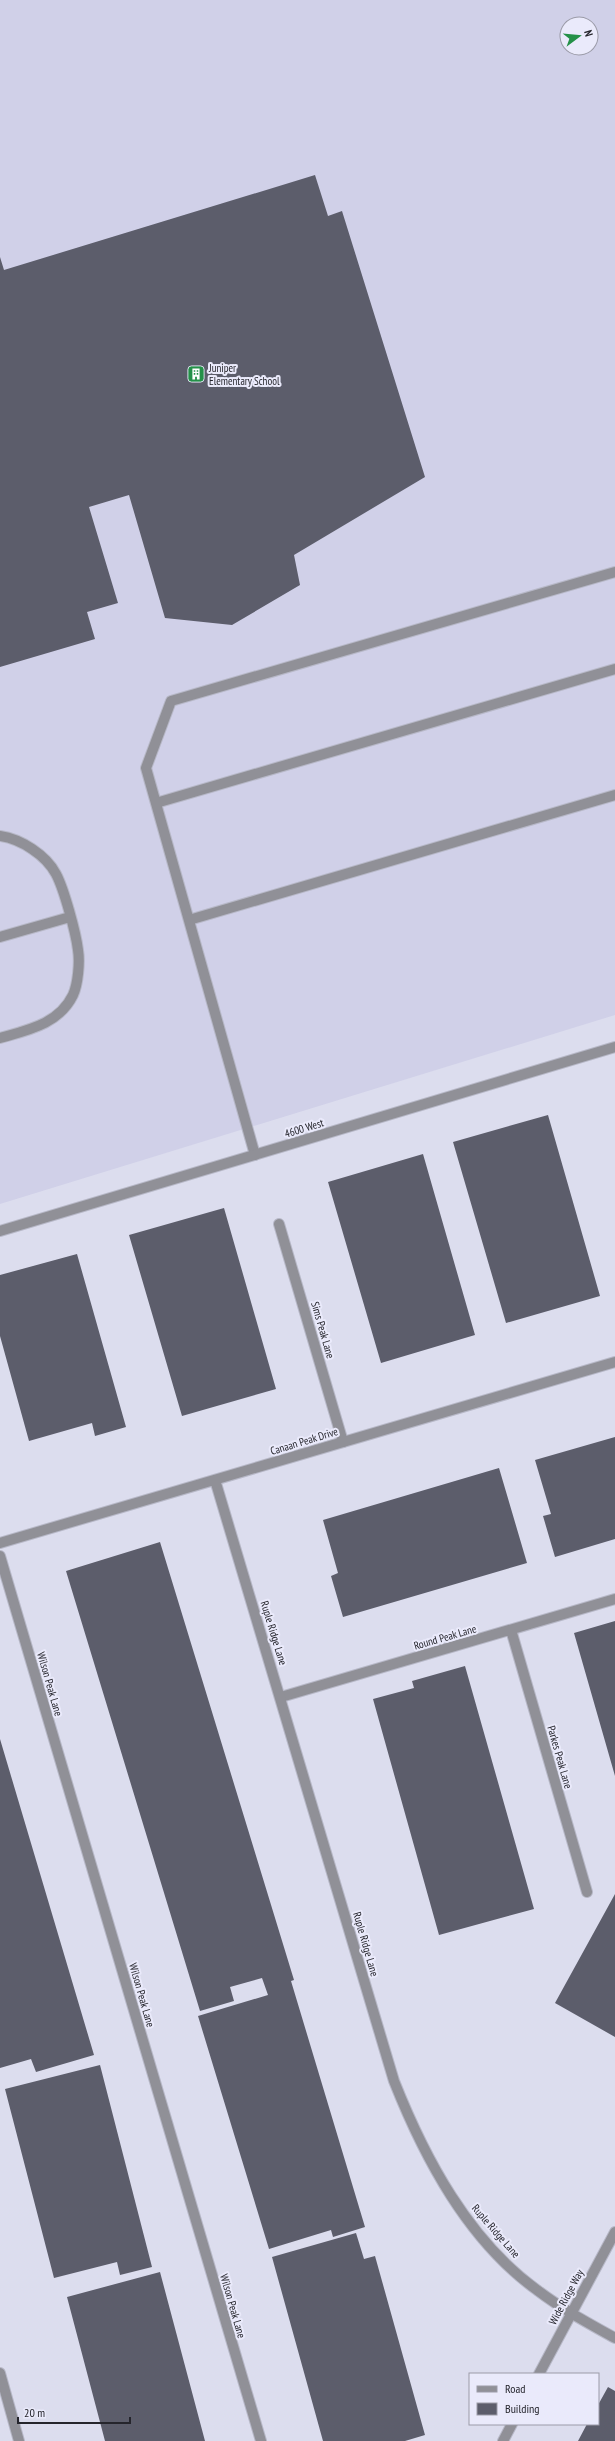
<svg xmlns="http://www.w3.org/2000/svg" width="615" height="2441" viewBox="0 0 615 2441" font-family="'PT Sans Narrow',sans-serif">
<style>
.built{fill:#d0d0e8;fill-rule:evenodd}
.building{fill:#5c5d6b}
.lines{fill:none;stroke-linecap:round;stroke-linejoin:round}
.service-casing{stroke:#b7b8c7;stroke-width:12}
.minor-casing{stroke:#b7b8c7;stroke-width:12}
.service{stroke:#909097;stroke-width:10}
.minor{stroke:#909097;stroke-width:10}
.labels{text-anchor:middle;stroke-width:4;stroke-linejoin:round;paint-order:stroke}
.poi-label{font-size:11px;fill:#25252c;stroke:#eaeafb;text-anchor:start}
.street-label{font-size:11px;fill:#25252c;stroke:#eaeafb}
</style>
<rect width="100%" height="100%" fill="#dcddee"/>
<path class="built" d="M 0,0 L 615,0 L 615,1015 L 0,1204 ZM 567,24 L 591,24 L 591,48 L 567,48 Z"/>
<path class="building" d="M 315,175 L 328,216 L 342,211 L 425,477 L 294,555 L 300,585 L 232,625 L 165,618 L 129,495 L 89,507 L 118,603 L 87,612 L 95,639 L 0,667 L 0,257 L 4,270 Z
M 548,1115 L 600,1296 L 506,1323 L 453,1142 Z
M 423,1154 L 475,1335 L 381,1363 L 328,1182 Z
M 224,1208 L 276,1389 L 182,1416 L 129,1235 Z
M 77,1254 L 126,1427 L 95,1436 L 92,1423 L 29,1441 L 0,1336 L 0,1275 Z
M 615,1437 L 615,1539 L 555,1557 L 543,1516 L 551,1514 L 535,1460 Z
M 499,1468 L 527,1563 L 343,1617 L 331,1576 L 338,1573 L 323,1520 Z
M 160,1542 L 294,1980 L 291,1981 L 365,2227 L 333,2237 L 331,2230 L 269,2249 L 198,2016 L 268,1995 L 262,1978 L 230,1987 L 234,2001 L 200,2011 L 66,1571 Z
M 615,1621 L 615,1776 L 574,1633 Z
M 465,1666 L 534,1909 L 439,1935 L 373,1699 L 414,1688 L 412,1681 Z
M 0,1739 L 94,2055 L 36,2072 L 31,2059 L 0,2068 Z
M 615,1894 L 615,2037 L 555,2003 Z
M 100,2065 L 152,2267 L 120,2275 L 117,2262 L 54,2278 L 5,2089 Z
M 356,2233 L 364,2259 L 375,2256 L 425,2435 L 405,2441 L 323,2441 L 272,2257 Z
M 160,2272 L 205,2441 L 105,2441 L 67,2297 Z
M 608,2387 L 615,2391 L 615,2441 L 578,2441 L 587,2424 L 598,2424 L 598,2405 Z"/>
<g class="lines">
<g class="service-casing">
<path id="service" d="M 156,803 L 615,669
M 0,836 C 21,839 46,855 56,874 C 64,889 76,933 78,950 C 80,962 78,984 73,995 C 59,1024 28,1030 0,1038
M 189,920 L 615,795
M 0,937 L 70,917
M 255,1155 L 146,768 L 171,701 L 615,572
M 279,1224 L 343,1442
M 0,1556 L 261,2441
M 511,1630 L 587,1892
M 281,1697 L 615,1599"/>
</g>
<g class="minor-casing">
<path id="minor" d="M 0,1231 L 615,1047
M 215,1480 L 394,2081 C 425,2159 468,2240 537,2290 C 562,2309 588,2323 615,2338
M 0,1543 L 615,1362
M 0,2373 L 19,2441
M 539,2374 L 615,2232
M 503,2441 L 512,2424"/>
</g>
<use href="#service" class="service"/>
<use href="#minor" class="minor"/>
</g>
<defs>
<g id="building-square" transform="scale(0.9)"><rect x="-9" y="-9" width="18" height="18" rx="4" fill="#249048" stroke="#eaeafb"/><path d="M-4-6H4V6H1V3H-1V6H-4ZM-2.5-4.3h1.7v1.8h-1.7ZM.8-4.3h1.7v1.8H.8ZM-2.5-1h1.7V.8h-1.7ZM.8-1h1.7V.8H.8Z" fill="#fff"/></g>
</defs>
<g fill-rule="evenodd">
<use href="#building-square" x="196" y="374"/>
</g>
<g class="labels">
<g class="poi-label">
<text x="209" y="372">Juniper<tspan x="209" dy="13">Elementary School</tspan></text>
</g>
<g class="street-label">
<text transform="translate(304 1128) rotate(-17)" y="4">4600 West</text>
<text transform="translate(323 1330) rotate(74)" y="4">Sims Peak Lane</text>
<text transform="translate(304 1441) rotate(-17)" y="4">Canaan Peak Drive</text>
<text transform="translate(274 1633) rotate(73)" y="4">Ruple Ridge Lane</text>
<text transform="translate(445 1637) rotate(-16)" y="4">Round Peak Lane</text>
<text transform="translate(50 1684) rotate(74)" y="4">Wilson Peak Lane</text>
<text transform="translate(560 1757) rotate(74)" y="4">Parkes Peak Lane</text>
<text transform="translate(366 1944) rotate(74)" y="4">Ruple Ridge Lane</text>
<text transform="translate(142 1995) rotate(74)" y="4">Wilson Peak Lane</text>
<text transform="translate(496 2231) rotate(49)" y="4">Ruple Ridge Lane</text>
<text transform="translate(566 2297) rotate(-62)" y="4">Wide Ridge Way</text>
<text transform="translate(233 2306) rotate(74)" y="4">Wilson Peak Lane</text>
</g>
</g>
<rect x="469" y="2373" width="130" height="52" fill="#eaeafb" stroke="#9b9ba8"/>
<rect x="477" y="2386" width="20" height="6" fill="#909097" stroke="#9b9ba8"/>
<text x="505" y="2393" font-size="12" fill="#25252c">Road</text>
<rect x="477" y="2403" width="20" height="12" fill="#5c5d6b" stroke="#9b9ba8"/>
<text x="505" y="2413" font-size="12" fill="#25252c">Building</text>
<g transform="translate(579 36) rotate(74)"><circle r="19" fill="#eaeafb" stroke="#9b9ba8"/>
<path d="M0-3L7 15L0 10L-7 15Z" fill="#249048"/>
<text y="-6" font-size="11" font-weight="bold" text-anchor="middle" fill="#25252c">N</text>
</g>
<path d="M18 2417v6h112v-6" fill="none" stroke="#25252c" stroke-width="2"/>
<text x="24" y="2417" font-size="12" fill="#25252c" stroke="#eaeafb" stroke-width="3" paint-order="stroke">20 m</text>
</svg>
